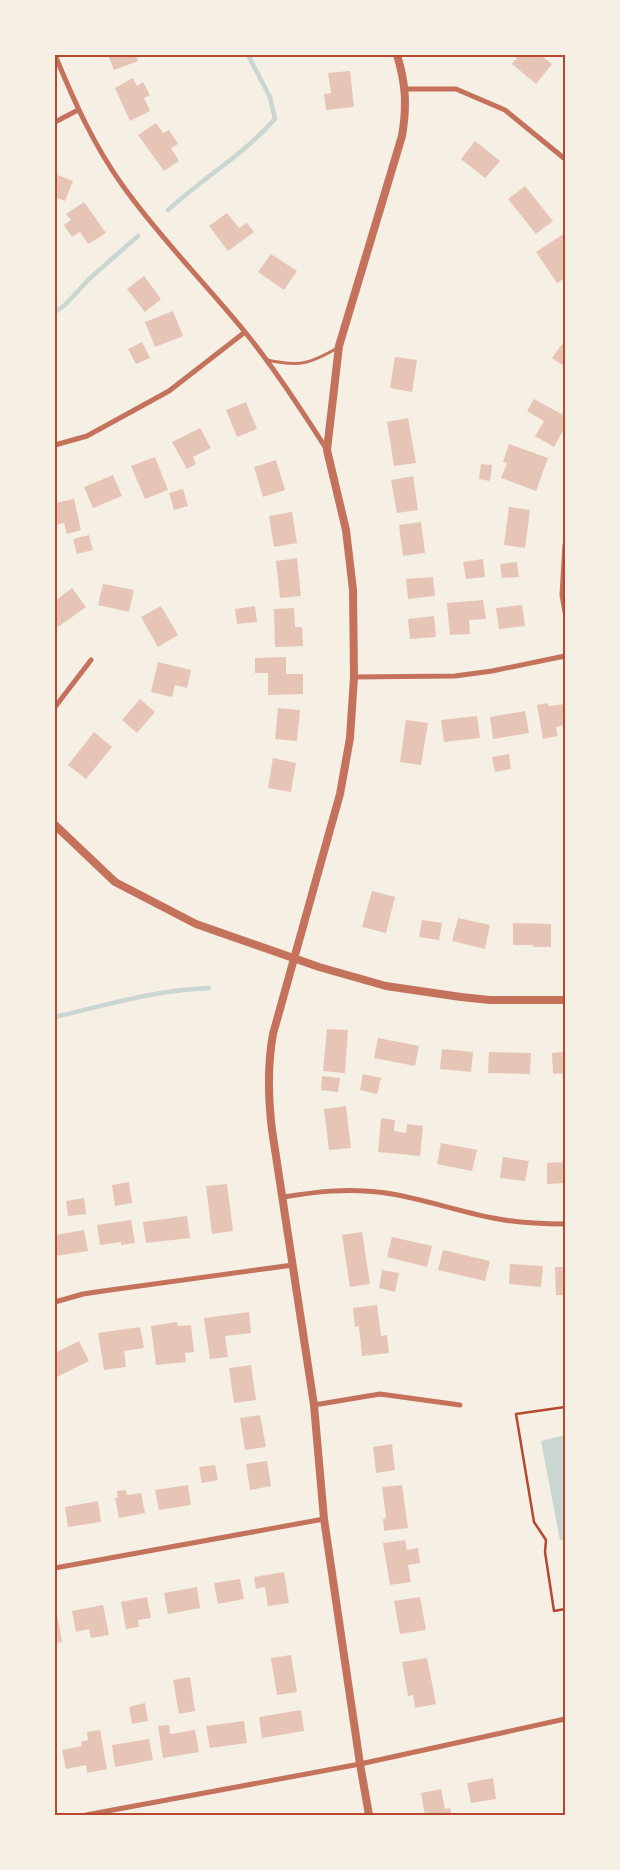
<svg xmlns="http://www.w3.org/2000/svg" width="620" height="1870" viewBox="0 0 620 1870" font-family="Mulish,sans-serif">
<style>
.water{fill:#c9d6d2}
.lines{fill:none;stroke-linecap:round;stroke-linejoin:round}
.stream{stroke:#c9d6d2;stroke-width:4.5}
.building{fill:#e6c5b7}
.path{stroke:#b5482f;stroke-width:2.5}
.service{stroke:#c5725c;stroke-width:3}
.minor{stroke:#c5725c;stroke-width:5}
.tertiary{stroke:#c5725c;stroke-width:8}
.neatline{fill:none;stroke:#b5482f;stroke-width:2}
</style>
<rect width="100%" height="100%" fill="#f6efe4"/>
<path class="water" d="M 565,1435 L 565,1539 L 560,1540 L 541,1441 Z"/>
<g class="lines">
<path class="stream" d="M 168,210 C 203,178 244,154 275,119 L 270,97 L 248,55
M 55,312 L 65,305 L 89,279 L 138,236
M 55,1017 C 106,1005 156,990 209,988"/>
</g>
<path class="building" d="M 108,55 L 136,55 L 138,61 L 114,70 Z
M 519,55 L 541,55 L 552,64 L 536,84 L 512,64 Z
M 350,71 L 354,107 L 326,110 L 324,94 L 331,93 L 328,73 Z
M 133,78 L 137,86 L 143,82 L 150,95 L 144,98 L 150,111 L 130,121 L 115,88 Z
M 156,123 L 163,133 L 169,130 L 178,144 L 171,148 L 179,161 L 164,171 L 138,135 Z
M 475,141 L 500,161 L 485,178 L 461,159 Z
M 55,174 L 73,181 L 65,201 L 55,197 Z
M 525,186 L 553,221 L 536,234 L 508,199 Z
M 84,202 L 106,233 L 88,244 L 80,232 L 72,237 L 64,225 L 71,220 L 66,214 Z
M 227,213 L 239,228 L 247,223 L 254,232 L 228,251 L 209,226 Z
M 565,233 L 565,278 L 557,283 L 536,252 Z
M 271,254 L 297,271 L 284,290 L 258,272 Z
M 144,276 L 161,299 L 145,312 L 127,289 Z
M 173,311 L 183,336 L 155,347 L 145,322 Z
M 142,342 L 150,358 L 136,364 L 128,349 Z
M 562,344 L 565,346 L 565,367 L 552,358 Z
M 395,357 L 417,360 L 412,392 L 390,388 Z
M 534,399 L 565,416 L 565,427 L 554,447 L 535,436 L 544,421 L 527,411 Z
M 246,402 L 257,429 L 237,437 L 226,410 Z
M 408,418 L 416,463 L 394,466 L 387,422 Z
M 200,428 L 211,448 L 193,457 L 196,464 L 187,469 L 172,442 Z
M 509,444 L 548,458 L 536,491 L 501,478 L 507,463 L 503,462 Z
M 155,457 L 168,490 L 145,499 L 131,466 Z
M 276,460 L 285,490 L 263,497 L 254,467 Z
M 481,464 L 492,465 L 490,481 L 479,479 Z
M 113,475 L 122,496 L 93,508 L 84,487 Z
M 413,476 L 418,510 L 397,513 L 391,480 Z
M 183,489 L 188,506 L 174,510 L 169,493 Z
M 74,499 L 81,530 L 67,534 L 64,523 L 55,525 L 55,503 Z
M 509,507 L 530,510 L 525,548 L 504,545 Z
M 292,512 L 297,543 L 274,547 L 269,516 Z
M 421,522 L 425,553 L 403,556 L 399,525 Z
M 89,535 L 93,550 L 77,554 L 73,539 Z
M 297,558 L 301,596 L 280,598 L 276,561 Z
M 483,559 L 485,577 L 466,579 L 463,562 Z
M 517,562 L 519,577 L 502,578 L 500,564 Z
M 433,577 L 435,596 L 408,599 L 406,579 Z
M 103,584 L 134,590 L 129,612 L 98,605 Z
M 72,588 L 86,607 L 58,627 L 55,623 L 55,601 Z
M 483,600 L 486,619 L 469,620 L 470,634 L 450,635 L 447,603 Z
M 522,605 L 525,626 L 499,629 L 496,608 Z
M 161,606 L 178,635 L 158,647 L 141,617 Z
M 255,606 L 257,622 L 237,624 L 235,609 Z
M 294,608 L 295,627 L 302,627 L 303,646 L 275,647 L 274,609 Z
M 434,616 L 436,637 L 410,639 L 408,619 Z
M 286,657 L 286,674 L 303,674 L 303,694 L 268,695 L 268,673 L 255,673 L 255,658 Z
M 158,662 L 191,670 L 187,688 L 175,685 L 172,697 L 151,692 Z
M 140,699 L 155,712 L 137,733 L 122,720 Z
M 548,703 L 549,706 L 565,704 L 565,725 L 556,727 L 558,736 L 543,739 L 537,705 Z
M 278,708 L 300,710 L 297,741 L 275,739 Z
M 525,711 L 529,733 L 493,739 L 490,717 Z
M 477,716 L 480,738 L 444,742 L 441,720 Z
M 406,720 L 428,723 L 421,765 L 400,762 Z
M 94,732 L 112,747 L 86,779 L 68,765 Z
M 509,754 L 511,769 L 495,772 L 492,757 Z
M 273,758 L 296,763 L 291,792 L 268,788 Z
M 372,891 L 395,897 L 386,933 L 362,927 Z
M 458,918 L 490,925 L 485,949 L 452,941 Z
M 422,920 L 442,923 L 439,940 L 419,937 Z
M 513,923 L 551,924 L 551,947 L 533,947 L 533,945 L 513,945 Z
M 327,1029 L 348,1030 L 345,1073 L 323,1071 Z
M 378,1038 L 419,1046 L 415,1066 L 374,1058 Z
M 442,1049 L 473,1052 L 471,1072 L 440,1069 Z
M 489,1052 L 531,1053 L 530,1074 L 488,1073 Z
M 565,1052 L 565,1073 L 553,1074 L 552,1053 Z
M 363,1074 L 381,1078 L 377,1094 L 360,1090 Z
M 322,1076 L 340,1078 L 338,1092 L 321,1090 Z
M 346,1106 L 351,1148 L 329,1150 L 324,1109 Z
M 381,1118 L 395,1120 L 394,1131 L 406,1133 L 407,1124 L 423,1126 L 420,1156 L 378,1152 Z
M 441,1143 L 477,1150 L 472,1171 L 437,1164 Z
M 503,1157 L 529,1161 L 525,1181 L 500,1178 Z
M 565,1162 L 565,1183 L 547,1184 L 547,1163 Z
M 129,1182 L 132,1203 L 115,1206 L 112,1185 Z
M 227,1184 L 233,1231 L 212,1234 L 206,1186 Z
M 84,1198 L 86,1214 L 68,1216 L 66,1201 Z
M 187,1216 L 190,1238 L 146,1243 L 143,1222 Z
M 131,1220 L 135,1243 L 121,1245 L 121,1242 L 100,1245 L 97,1225 Z
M 84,1230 L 88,1251 L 55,1256 L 55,1235 Z
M 362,1232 L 370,1284 L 350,1287 L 342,1235 Z
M 392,1237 L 432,1246 L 427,1267 L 387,1257 Z
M 443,1250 L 490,1261 L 485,1281 L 438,1270 Z
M 510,1264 L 543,1266 L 541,1287 L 509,1284 Z
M 555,1267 L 565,1267 L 565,1295 L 556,1295 Z
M 382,1270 L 399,1273 L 395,1292 L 379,1288 Z
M 377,1305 L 381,1336 L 387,1335 L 389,1353 L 362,1356 L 359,1326 L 355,1327 L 353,1308 Z
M 249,1312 L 251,1333 L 225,1336 L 228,1357 L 210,1359 L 204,1318 Z
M 177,1322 L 178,1326 L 191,1325 L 194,1352 L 185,1353 L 186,1362 L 156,1365 L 151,1326 Z
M 140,1327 L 144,1348 L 124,1351 L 126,1367 L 104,1370 L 98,1333 Z
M 79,1341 L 89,1361 L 55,1378 L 55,1353 Z
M 251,1365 L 256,1400 L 234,1403 L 229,1368 Z
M 260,1415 L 266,1447 L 245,1450 L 240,1418 Z
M 392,1444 L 395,1470 L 376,1473 L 373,1447 Z
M 267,1461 L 271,1486 L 250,1490 L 246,1464 Z
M 215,1465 L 218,1480 L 202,1483 L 199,1467 Z
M 188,1485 L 191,1505 L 159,1510 L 155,1490 Z
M 402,1485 L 408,1528 L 384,1531 L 383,1519 L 386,1518 L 382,1487 Z
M 126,1490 L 127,1495 L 141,1493 L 145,1513 L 119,1518 L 115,1498 L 118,1498 L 117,1491 Z
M 98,1501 L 101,1522 L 68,1527 L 65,1507 Z
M 405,1540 L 407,1550 L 418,1548 L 420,1563 L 408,1565 L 411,1582 L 390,1585 L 383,1543 Z
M 284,1572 L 289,1603 L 268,1606 L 265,1587 L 256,1589 L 254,1577 Z
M 240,1579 L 244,1599 L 218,1604 L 214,1583 Z
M 197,1587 L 200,1608 L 168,1614 L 164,1593 Z
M 147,1597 L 151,1618 L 138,1620 L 139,1627 L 126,1629 L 121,1602 Z
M 420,1597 L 426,1630 L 400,1634 L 394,1601 Z
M 103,1605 L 109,1635 L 91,1638 L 89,1629 L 76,1632 L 72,1611 Z
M 57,1614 L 62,1642 L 55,1643 L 55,1615 Z
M 291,1655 L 297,1692 L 277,1695 L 271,1658 Z
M 427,1658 L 436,1704 L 415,1708 L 413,1695 L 408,1696 L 402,1662 Z
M 190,1677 L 195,1711 L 179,1714 L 173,1680 Z
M 145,1703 L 148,1721 L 132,1724 L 129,1707 Z
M 301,1710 L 304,1731 L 262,1738 L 259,1717 Z
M 244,1721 L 247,1743 L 210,1748 L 206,1726 Z
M 169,1725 L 170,1734 L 195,1730 L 199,1752 L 163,1758 L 158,1726 Z
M 100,1730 L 107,1769 L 87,1773 L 86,1765 L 66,1769 L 62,1750 L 82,1746 L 81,1742 L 88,1740 L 87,1732 Z
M 149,1739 L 153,1760 L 115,1767 L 112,1745 Z
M 493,1778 L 496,1799 L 471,1803 L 467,1783 Z
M 441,1789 L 445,1809 L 450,1808 L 452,1815 L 425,1815 L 421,1793 Z"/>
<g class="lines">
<path class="path" d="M 565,1407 L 516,1414 L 534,1522 L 546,1540 L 545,1552 L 554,1611 L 565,1609"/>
<path class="service" d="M 267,360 C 300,367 310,364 339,347"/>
<path class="minor" d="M 55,55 C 74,101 94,146 123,186 C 160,238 205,283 245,332 C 275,369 301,409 327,450
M 405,89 L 456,89 L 505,110 L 565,159
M 55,122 L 78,110
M 55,445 L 87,436 L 169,391 L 245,332
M 565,544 L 562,595 L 565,612
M 354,677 L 455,676 L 492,671 L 565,656
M 55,707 L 91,660
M 284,1197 C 315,1192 346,1188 378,1192 C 417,1196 454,1211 493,1218 C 517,1223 541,1224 565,1224
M 55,1302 L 83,1294 L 103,1291 L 293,1265
M 314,1405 L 380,1394 L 460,1405
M 55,1568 L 324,1519
M 86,1815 L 360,1764 L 565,1719"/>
<path class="tertiary" d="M 55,825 L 115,882 L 196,924 L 319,967 L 386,986 L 461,997 L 490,1000 L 565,1000
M 369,1815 L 360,1764 L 324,1519 L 314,1405 L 272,1130 C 268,1097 267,1067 273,1034 L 340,794 L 350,738 L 354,677 L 353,590 L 346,530 L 327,450 L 339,346 L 402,136 C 407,106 406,84 397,55"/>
</g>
<rect width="620" height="1870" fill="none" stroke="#f6efe4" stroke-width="112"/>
<rect x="56" y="56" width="508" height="1758" class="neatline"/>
</svg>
